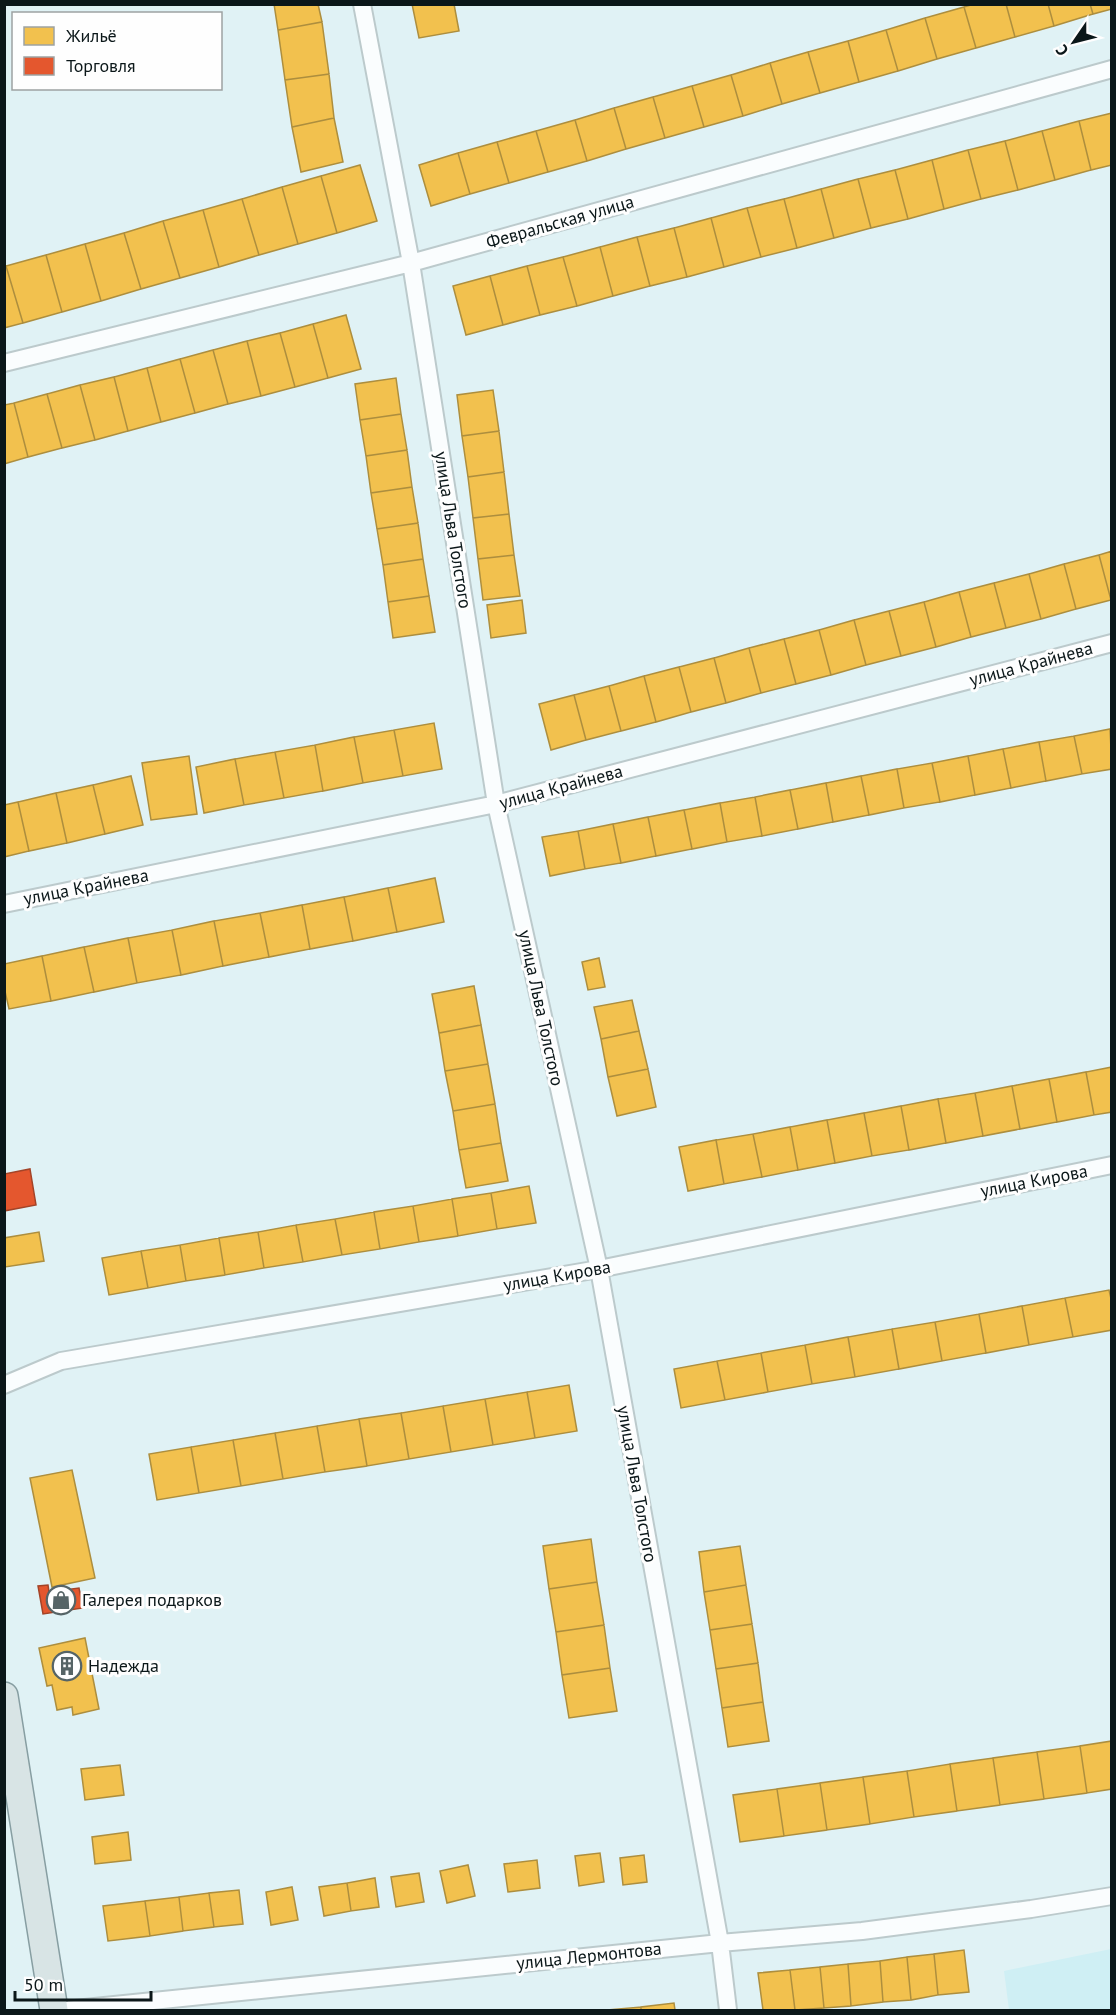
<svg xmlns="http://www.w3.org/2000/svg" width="1116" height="2015" viewBox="0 0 1116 2015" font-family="'PT Sans',sans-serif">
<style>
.built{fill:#cfeff4}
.homes{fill:#f2c14e;stroke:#ad8e3e;stroke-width:1.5}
.shops{fill:#e4572e;stroke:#a34428;stroke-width:1.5}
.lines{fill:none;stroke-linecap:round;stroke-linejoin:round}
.street-casing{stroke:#bccacc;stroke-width:20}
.primary-casing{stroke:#879ea2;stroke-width:30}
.street{stroke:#fafdfe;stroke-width:16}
.primary{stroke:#d8e4e5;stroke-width:27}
.labels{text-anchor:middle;stroke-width:6;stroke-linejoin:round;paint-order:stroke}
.street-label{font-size:18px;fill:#0b1719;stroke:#fefefe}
.poi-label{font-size:18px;fill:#0b1719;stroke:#fefefe;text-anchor:start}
</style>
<rect width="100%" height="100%" fill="#e0f2f5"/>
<path class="built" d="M 1111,1949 L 1111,2010 L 1009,2010 L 1004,1971 Z"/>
<path class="homes" d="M 274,4 L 318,4 L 322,22 L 278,30 Z
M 412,4 L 454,4 L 459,31 L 419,38 Z
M 974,4 L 1006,4 L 1015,37 L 976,48 L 964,7 Z
M 1006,4 L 1048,4 L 1054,26 L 1015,37 Z
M 1048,4 L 1090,4 L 1093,14 L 1054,26 Z
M 1090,4 L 1112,4 L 1112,9 L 1093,14 Z
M 964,7 L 976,48 L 937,59 L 925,18 Z
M 925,18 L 937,59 L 898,71 L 886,30 Z
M 322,22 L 329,74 L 285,80 L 278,30 Z
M 886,30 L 898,71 L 859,82 L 848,41 Z
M 848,41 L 859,82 L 820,93 L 808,52 Z
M 808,52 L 820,93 L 782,104 L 770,63 Z
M 770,63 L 782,104 L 743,116 L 731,75 Z
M 329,74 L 334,118 L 292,127 L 285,80 Z
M 731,75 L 743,116 L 704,127 L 692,86 Z
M 692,86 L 704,127 L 665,138 L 653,97 Z
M 653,97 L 665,138 L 626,149 L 614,108 Z
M 614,108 L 626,149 L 587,161 L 575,120 Z
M 1112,113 L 1112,165 L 1091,170 L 1079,121 Z
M 334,118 L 343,162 L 301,172 L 292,127 Z
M 575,120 L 587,161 L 548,172 L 536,131 Z
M 1079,121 L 1091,170 L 1055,180 L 1042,131 Z
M 536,131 L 548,172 L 509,183 L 497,142 Z
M 1042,131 L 1055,180 L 1018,190 L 1005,141 Z
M 1005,141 L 1018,190 L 981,199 L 968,150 Z
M 497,142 L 509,183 L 470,194 L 458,153 Z
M 968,150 L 981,199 L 944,209 L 932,160 Z
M 458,153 L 470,194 L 431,206 L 419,165 Z
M 932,160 L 944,209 L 908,219 L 895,170 Z
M 360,165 L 377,221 L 337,233 L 321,176 Z
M 895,170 L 908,219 L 871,228 L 858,179 Z
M 321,176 L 337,233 L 298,244 L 282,187 Z
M 858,179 L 871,228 L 834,238 L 821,189 Z
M 282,187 L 298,244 L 259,255 L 242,199 Z
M 821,189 L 834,238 L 797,248 L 784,199 Z
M 242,199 L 259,255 L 219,267 L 203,210 Z
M 784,199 L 797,248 L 761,257 L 747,208 Z
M 747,208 L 761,257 L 724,267 L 711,218 Z
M 203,210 L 219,267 L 180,278 L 163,221 Z
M 711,218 L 724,267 L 687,277 L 674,228 Z
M 163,221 L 180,278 L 141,289 L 124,233 Z
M 674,228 L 687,277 L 650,286 L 637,237 Z
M 124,233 L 141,289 L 101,301 L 85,244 Z
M 637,237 L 650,286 L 613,296 L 600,247 Z
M 85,244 L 101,301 L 62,312 L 46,255 Z
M 600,247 L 613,296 L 577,306 L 563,257 Z
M 46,255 L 62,312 L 23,323 L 6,266 Z
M 563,257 L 577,306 L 540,315 L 527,266 Z
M 6,266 L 23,323 L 4,328 L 4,267 Z
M 527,266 L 540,315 L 503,325 L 490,276 Z
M 490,276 L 503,325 L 466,335 L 453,286 Z
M 346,315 L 361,369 L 328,378 L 313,324 Z
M 313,324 L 328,378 L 295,387 L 280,333 Z
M 280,333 L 295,387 L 261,396 L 247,341 Z
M 247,341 L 261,396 L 228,404 L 213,350 Z
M 213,350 L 228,404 L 195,413 L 180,359 Z
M 180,359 L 195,413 L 161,422 L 147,368 Z
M 147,368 L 161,422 L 128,431 L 114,377 Z
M 114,377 L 128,431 L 95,440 L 80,385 Z
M 396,378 L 401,414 L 360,420 L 355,384 Z
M 80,385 L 95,440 L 62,448 L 47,394 Z
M 493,390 L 499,431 L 462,436 L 457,395 Z
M 47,394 L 62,448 L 28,457 L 14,403 Z
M 14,403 L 28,457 L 4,464 L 4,405 Z
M 401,414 L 407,450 L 366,456 L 360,420 Z
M 499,431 L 504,472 L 468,477 L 462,436 Z
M 407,450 L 412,487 L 371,493 L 366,456 Z
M 504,472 L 509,514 L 473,518 L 468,477 Z
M 412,487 L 418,523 L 377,529 L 371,493 Z
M 509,514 L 514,555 L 478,559 L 473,518 Z
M 418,523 L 423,559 L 383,565 L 377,529 Z
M 1112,551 L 1112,600 L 1111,600 L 1099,555 Z
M 514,555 L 520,596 L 483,600 L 478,559 Z
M 1099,555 L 1111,600 L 1076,609 L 1064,564 Z
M 423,559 L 429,596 L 388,602 L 383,565 Z
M 1064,564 L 1076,609 L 1041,619 L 1029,574 Z
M 1029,574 L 1041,619 L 1006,628 L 994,583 Z
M 994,583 L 1006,628 L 971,637 L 959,592 Z
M 959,592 L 971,637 L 936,647 L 924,602 Z
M 429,596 L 435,632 L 393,638 L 388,602 Z
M 522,600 L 526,633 L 491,638 L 487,605 Z
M 924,602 L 936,647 L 901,656 L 889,611 Z
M 889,611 L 901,656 L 866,665 L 854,620 Z
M 854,620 L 866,665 L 831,675 L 819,630 Z
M 819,630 L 831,675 L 796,684 L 784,639 Z
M 784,639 L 796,684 L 761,693 L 749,648 Z
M 749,648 L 761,693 L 726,703 L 714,658 Z
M 714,658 L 726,703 L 691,712 L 679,667 Z
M 679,667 L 691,712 L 656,722 L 644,676 Z
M 644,676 L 656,722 L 621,731 L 609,686 Z
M 609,686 L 621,731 L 586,740 L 574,695 Z
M 574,695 L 586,740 L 551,750 L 539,704 Z
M 434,723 L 442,769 L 403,776 L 394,730 Z
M 1110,729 L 1112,769 L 1082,774 L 1074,736 Z
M 394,730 L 403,776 L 363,783 L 354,737 Z
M 1074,736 L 1082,774 L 1046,781 L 1039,742 Z
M 354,737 L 363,783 L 323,791 L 315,745 Z
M 1039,742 L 1046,781 L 1011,788 L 1003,749 Z
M 315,745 L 323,791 L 284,798 L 275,752 Z
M 1003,749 L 1011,788 L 975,795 L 968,756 Z
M 275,752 L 284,798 L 244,805 L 235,759 Z
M 189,756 L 197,814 L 151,820 L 142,763 Z
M 968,756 L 975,795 L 940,802 L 932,763 Z
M 235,759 L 244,805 L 204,813 L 196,767 Z
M 932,763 L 940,802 L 904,808 L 897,769 Z
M 897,769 L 904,808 L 869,815 L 861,776 Z
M 131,776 L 143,825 L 105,834 L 93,785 Z
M 861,776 L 869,815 L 833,822 L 826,783 Z
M 826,783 L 833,822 L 798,829 L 790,790 Z
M 93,785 L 105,834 L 67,843 L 56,793 Z
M 790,790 L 798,829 L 762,836 L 755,797 Z
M 56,793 L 67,843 L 29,851 L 18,802 Z
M 755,797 L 762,836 L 727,842 L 720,803 Z
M 18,802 L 29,851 L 4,857 L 4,805 Z
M 720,803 L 727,842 L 692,849 L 684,810 Z
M 684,810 L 692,849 L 656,856 L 648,817 Z
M 648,817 L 656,856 L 621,863 L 613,824 Z
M 613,824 L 621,863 L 585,869 L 578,831 Z
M 578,831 L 585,869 L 550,876 L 542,837 Z
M 435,878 L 444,922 L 397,932 L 388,888 Z
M 388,888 L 397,932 L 353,941 L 344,897 Z
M 344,897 L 353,941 L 310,949 L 302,905 Z
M 302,905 L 310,949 L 269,957 L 260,913 Z
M 260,913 L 269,957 L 223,966 L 214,921 Z
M 214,921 L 223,966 L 181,975 L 172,930 Z
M 172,930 L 181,975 L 137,983 L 128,938 Z
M 128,938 L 137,983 L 94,992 L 84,947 Z
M 84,947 L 94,992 L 51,1001 L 42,956 Z
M 42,956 L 51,1001 L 9,1009 L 4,987 L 4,964 Z
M 599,958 L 605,987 L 588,990 L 582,962 Z
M 474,986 L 481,1025 L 439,1033 L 432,994 Z
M 632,1000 L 639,1031 L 601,1039 L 594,1007 Z
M 481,1025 L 488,1064 L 445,1071 L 439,1033 Z
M 639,1031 L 648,1069 L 608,1077 L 601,1039 Z
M 488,1064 L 495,1104 L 453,1111 L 445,1071 Z
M 1112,1067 L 1112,1112 L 1094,1115 L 1086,1072 Z
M 648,1069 L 656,1107 L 617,1116 L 608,1077 Z
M 1086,1072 L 1094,1115 L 1057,1122 L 1049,1079 Z
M 1049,1079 L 1057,1122 L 1020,1129 L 1012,1086 Z
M 1012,1086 L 1020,1129 L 983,1136 L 975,1093 Z
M 975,1093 L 983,1136 L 946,1143 L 938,1099 Z
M 938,1099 L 946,1143 L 909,1150 L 901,1106 Z
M 495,1104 L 501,1143 L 459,1150 L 453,1111 Z
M 901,1106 L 909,1150 L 872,1156 L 864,1113 Z
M 864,1113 L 872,1156 L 835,1163 L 827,1120 Z
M 827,1120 L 835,1163 L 798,1170 L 790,1127 Z
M 790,1127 L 798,1170 L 762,1177 L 753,1134 Z
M 753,1134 L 762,1177 L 724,1184 L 716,1140 Z
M 716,1140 L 724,1184 L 688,1191 L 679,1147 Z
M 501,1143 L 508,1181 L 466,1188 L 459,1150 Z
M 529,1186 L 536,1223 L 497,1229 L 491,1193 Z
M 491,1193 L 497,1229 L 458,1236 L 452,1199 Z
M 452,1199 L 458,1236 L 419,1242 L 413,1206 Z
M 413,1206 L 419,1242 L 380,1249 L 374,1212 Z
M 374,1212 L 380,1249 L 342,1255 L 335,1219 Z
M 335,1219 L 342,1255 L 303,1262 L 296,1225 Z
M 296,1225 L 303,1262 L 264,1268 L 258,1232 Z
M 39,1232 L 44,1261 L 5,1267 L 4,1238 Z
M 258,1232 L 264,1268 L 225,1275 L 219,1238 Z
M 219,1238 L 225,1275 L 186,1281 L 180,1245 Z
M 180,1245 L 186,1281 L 148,1288 L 141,1251 Z
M 141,1251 L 148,1288 L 109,1295 L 102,1258 Z
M 1109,1290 L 1112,1303 L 1112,1330 L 1073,1337 L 1065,1298 Z
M 1065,1298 L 1073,1337 L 1029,1345 L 1022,1306 Z
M 1022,1306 L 1029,1345 L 986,1353 L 979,1314 Z
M 979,1314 L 986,1353 L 942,1361 L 935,1322 Z
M 935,1322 L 942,1361 L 899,1369 L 892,1329 Z
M 892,1329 L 899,1369 L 855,1377 L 848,1337 Z
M 848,1337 L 855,1377 L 812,1384 L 805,1345 Z
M 805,1345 L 812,1384 L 768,1392 L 761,1353 Z
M 761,1353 L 768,1392 L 725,1400 L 717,1361 Z
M 717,1361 L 725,1400 L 681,1408 L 674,1369 Z
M 569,1385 L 577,1431 L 535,1438 L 527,1392 Z
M 527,1392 L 535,1438 L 493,1445 L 485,1399 Z
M 485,1399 L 493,1445 L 451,1452 L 443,1406 Z
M 443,1406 L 451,1452 L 409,1459 L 401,1413 Z
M 401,1413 L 409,1459 L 367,1466 L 359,1419 Z
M 359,1419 L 367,1466 L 325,1472 L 317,1426 Z
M 317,1426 L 325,1472 L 283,1479 L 275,1433 Z
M 275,1433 L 283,1479 L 241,1486 L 233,1440 Z
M 233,1440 L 241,1486 L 199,1493 L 191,1447 Z
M 191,1447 L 199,1493 L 157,1500 L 149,1454 Z
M 72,1470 L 95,1578 L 52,1587 L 30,1478 Z
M 591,1539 L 597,1582 L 549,1589 L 543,1546 Z
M 740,1546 L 746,1585 L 704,1592 L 699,1552 Z
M 597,1582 L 604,1625 L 556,1632 L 549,1589 Z
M 746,1585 L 752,1624 L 710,1630 L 704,1592 Z
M 752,1624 L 758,1663 L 716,1669 L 710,1630 Z
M 604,1625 L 610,1668 L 562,1675 L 556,1632 Z
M 85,1638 L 99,1709 L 73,1715 L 72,1707 L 57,1710 L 52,1685 L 47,1686 L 39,1648 Z
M 758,1663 L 763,1702 L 722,1708 L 716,1669 Z
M 610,1668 L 617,1711 L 569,1718 L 562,1675 Z
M 763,1702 L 769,1741 L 728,1747 L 722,1708 Z
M 1112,1741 L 1112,1789 L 1087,1793 L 1080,1746 Z
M 1080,1746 L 1087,1793 L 1044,1799 L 1037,1752 Z
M 1037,1752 L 1044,1799 L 1000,1805 L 993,1758 Z
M 993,1758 L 1000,1805 L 957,1811 L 950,1764 Z
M 950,1764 L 957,1811 L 914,1817 L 907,1771 Z
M 120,1765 L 124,1795 L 85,1800 L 81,1769 Z
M 907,1771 L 914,1817 L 870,1824 L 863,1777 Z
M 863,1777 L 870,1824 L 827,1830 L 820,1783 Z
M 820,1783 L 827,1830 L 784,1836 L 777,1789 Z
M 777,1789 L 784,1836 L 740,1842 L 733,1795 Z
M 128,1832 L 131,1860 L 95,1864 L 92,1837 Z
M 600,1853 L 604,1882 L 579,1886 L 575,1856 Z
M 644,1855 L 647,1882 L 623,1885 L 620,1858 Z
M 537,1860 L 540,1888 L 508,1892 L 504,1864 Z
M 468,1865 L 475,1896 L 447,1903 L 440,1871 Z
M 419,1873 L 424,1902 L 396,1907 L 391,1877 Z
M 375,1878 L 379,1907 L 351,1911 L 347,1883 Z
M 347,1883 L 351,1911 L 324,1916 L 319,1887 Z
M 292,1887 L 298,1920 L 271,1925 L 266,1892 Z
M 239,1890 L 243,1924 L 214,1927 L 209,1893 Z
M 209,1893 L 214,1927 L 183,1931 L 179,1897 Z
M 179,1897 L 183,1931 L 150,1936 L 145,1901 Z
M 145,1901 L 150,1936 L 108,1941 L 103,1906 Z
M 964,1950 L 969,1992 L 938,1995 L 934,1954 Z
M 934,1954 L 938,1995 L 911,2000 L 907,1957 Z
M 907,1957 L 911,2000 L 883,2002 L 880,1961 Z
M 880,1961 L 883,2002 L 851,2006 L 848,1964 Z
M 848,1964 L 851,2006 L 824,2008 L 820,1967 Z
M 820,1967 L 824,2008 L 795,2010 L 790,1970 Z
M 790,1970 L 795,2010 L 763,2010 L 758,1973 Z
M 674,2003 L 675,2010 L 641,2010 L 641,2007 Z
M 641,2007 L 641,2010 L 607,2010 Z"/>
<path class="shops" d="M 30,1169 L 36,1205 L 4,1211 L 4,1174 Z
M 48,1585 L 49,1592 L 79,1588 L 83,1608 L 43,1614 L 38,1586 Z"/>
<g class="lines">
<g class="street-casing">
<path id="street" d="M 362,4 L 411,263 L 496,804 L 599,1269 L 720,1943 L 728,2010
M 4,363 L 411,263 L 1112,69
M 4,904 L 496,804 L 1112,643
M 4,1385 L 61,1361 L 599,1269 L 1112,1165
M 65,2010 L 720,1943 L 862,1931 L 1031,1909 L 1112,1896"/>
</g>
<g class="primary-casing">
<path id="primary" d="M 4,1696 L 54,2010"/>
</g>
<use href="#street" class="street"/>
<use href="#primary" class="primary"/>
</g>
<defs>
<g id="shop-ring" transform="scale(1.5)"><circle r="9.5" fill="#fefefe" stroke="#566466" stroke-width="1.5"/><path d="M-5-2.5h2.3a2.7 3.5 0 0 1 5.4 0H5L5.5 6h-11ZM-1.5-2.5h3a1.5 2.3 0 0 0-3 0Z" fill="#566466"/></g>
<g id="building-ring" transform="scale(1.5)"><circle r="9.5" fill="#fefefe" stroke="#566466" stroke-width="1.5"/><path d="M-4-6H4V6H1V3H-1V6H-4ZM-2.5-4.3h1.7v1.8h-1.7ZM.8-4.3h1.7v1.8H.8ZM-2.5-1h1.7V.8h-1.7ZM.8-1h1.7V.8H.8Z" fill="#566466"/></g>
</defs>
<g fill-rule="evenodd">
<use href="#shop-ring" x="61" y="1600"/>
<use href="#building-ring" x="67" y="1666"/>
</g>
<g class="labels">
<g class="street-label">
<text transform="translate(560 222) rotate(-16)" y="6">Февральская улица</text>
<text transform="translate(453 530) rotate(81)" y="6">улица Льва Толстого</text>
<text transform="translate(1031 664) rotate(-15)" y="6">улица Крайнева</text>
<text transform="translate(561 787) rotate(-15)" y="6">улица Крайнева</text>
<text transform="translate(86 887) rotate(-11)" y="6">улица Крайнева</text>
<text transform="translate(541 1008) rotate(78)" y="6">улица Льва Толстого</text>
<text transform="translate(1034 1181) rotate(-11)" y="6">улица Кирова</text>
<text transform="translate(557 1276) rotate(-10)" y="6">улица Кирова</text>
<text transform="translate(637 1484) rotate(80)" y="6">улица Льва Толстого</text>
<text transform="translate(589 1956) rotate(-6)" y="6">улица Лермонтова</text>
</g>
<g class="poi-label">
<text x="82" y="1606">Галерея подарков</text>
<text x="88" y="1672">Надежда</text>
</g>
</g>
<rect width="1116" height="2015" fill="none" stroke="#0b1719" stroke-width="12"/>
<rect x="12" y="12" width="210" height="78" fill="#fefefe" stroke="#9da2a2" stroke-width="1.5"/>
<rect x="24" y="27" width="30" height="18" fill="#f2c14e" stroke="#9da2a2" stroke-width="1.5"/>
<text x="66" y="42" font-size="18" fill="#0b1719">Жильё</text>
<rect x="24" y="57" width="30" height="18" fill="#e4572e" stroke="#9da2a2" stroke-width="1.5"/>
<text x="66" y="72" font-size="18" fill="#0b1719">Торговля</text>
<g transform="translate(1074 42) rotate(235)" stroke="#fefefe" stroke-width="4.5" paint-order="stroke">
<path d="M0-4.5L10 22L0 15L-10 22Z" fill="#0b1719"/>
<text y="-9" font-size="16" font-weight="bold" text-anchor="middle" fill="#0b1719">С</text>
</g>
<path d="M15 1991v9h136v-9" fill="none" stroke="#0b1719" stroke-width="3"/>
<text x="24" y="1991" font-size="18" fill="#0b1719" stroke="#fefefe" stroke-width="4.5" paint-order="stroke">50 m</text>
</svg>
